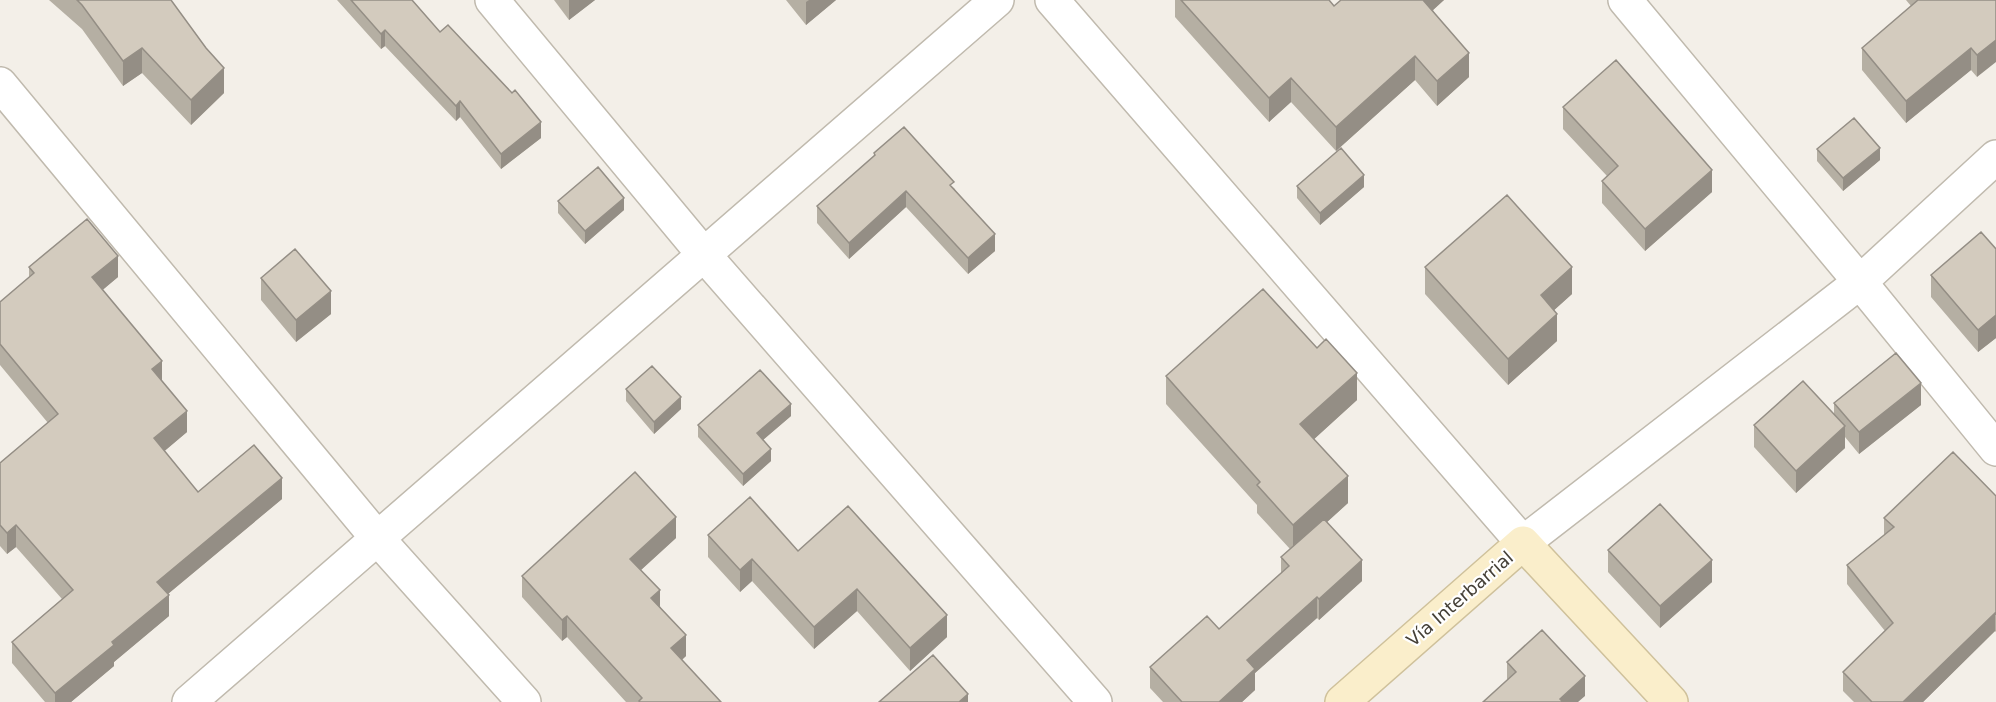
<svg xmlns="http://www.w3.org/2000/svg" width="1996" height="702" viewBox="0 0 1996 702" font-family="'DejaVu Sans',sans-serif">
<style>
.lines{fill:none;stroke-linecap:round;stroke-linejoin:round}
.street-casing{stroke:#c0baae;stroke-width:36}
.secondary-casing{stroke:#cfc19b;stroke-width:36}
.street{stroke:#fff;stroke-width:33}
.secondary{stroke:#faeecb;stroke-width:33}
.wall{fill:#b5afa3}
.shaded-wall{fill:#948e85}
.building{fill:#d3cbbe;stroke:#948e85;stroke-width:1.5}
.labels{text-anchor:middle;stroke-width:4.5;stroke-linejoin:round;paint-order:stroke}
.street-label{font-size:18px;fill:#454037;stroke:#fff}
</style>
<rect width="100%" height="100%" fill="#f3efe8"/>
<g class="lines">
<g class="street-casing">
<path id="street" d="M 492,0 L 705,256 L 1095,702
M 1052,0 L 1523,543 L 1860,282 L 1996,157
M 1625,0 L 1860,282 L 1996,449
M 0,84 L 378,539 L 524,702
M 189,702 L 997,0"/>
</g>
<g class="secondary-casing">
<path id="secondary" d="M 1342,702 L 1523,543 L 1671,702"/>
</g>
<use href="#street" class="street"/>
<use href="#secondary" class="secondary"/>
</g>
<path class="wall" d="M 49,0 L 171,0 L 224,93 L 191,125 L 142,73 L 123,86 L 82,29 Z
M 337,0 L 412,0 L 440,32 L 541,138 L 501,169 L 460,117 L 456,121 L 385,46 L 381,49 Z
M 554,0 L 595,0 L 569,20 Z
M 786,0 L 836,0 L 806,25 Z
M 1175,0 L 1329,0 L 1334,6 L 1341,0 L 1444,0 L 1433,10 L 1469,77 L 1437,106 L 1415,80 L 1336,151 L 1291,102 L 1269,122 L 1175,17 Z
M 1906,0 L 1996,0 L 1977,77 L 1971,70 L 1906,123 L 1862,70 L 1862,48 L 1911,6 Z
M 1563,107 L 1712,192 L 1645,251 L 1602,203 L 1602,181 L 1607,176 L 1563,129 Z
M 1817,149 L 1880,160 L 1843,191 L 1817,161 Z
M 874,153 L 954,188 L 995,251 L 968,274 L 906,207 L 849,259 L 817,223 L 817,206 L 874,156 Z
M 1297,186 L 1364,187 L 1320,225 L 1297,198 Z
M 558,201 L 624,210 L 585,244 L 558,213 Z
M 1996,249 L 1996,338 L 1978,352 L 1931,297 L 1931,275 Z
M 29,267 L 118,277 L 102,290 L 162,381 L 187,432 L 164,451 L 198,492 L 282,499 L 168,594 L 169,616 L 114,662 L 114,666 L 71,702 L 45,702 L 12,663 L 12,642 L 62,599 L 16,547 L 7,554 L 0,546 L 0,463 L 48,423 L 0,365 L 0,302 L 29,277 Z
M 1425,267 L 1572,294 L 1554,310 L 1557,341 L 1508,385 L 1425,294 Z
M 261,278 L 331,314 L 296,342 L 261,300 Z
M 1166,376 L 1357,400 L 1314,439 L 1348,503 L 1327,522 L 1362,581 L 1319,620 L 1317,618 L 1255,673 L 1255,690 L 1242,702 L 1163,702 L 1150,688 L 1150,667 L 1219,629 L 1281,573 L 1281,557 L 1290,549 L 1257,513 L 1257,505 L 1166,404 Z
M 626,389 L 681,409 L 654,434 L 626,401 Z
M 1834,403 L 1921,405 L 1859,454 L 1845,437 L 1845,448 L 1796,493 L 1754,447 L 1754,425 L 1834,415 Z
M 791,416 L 763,440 L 771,461 L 743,486 L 698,437 L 698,425 Z
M 1996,496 L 1996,632 L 1995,631 L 1923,702 L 1854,702 L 1843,691 L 1843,672 L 1885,631 L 1847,584 L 1847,565 L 1884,535 L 1884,518 Z
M 708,535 L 798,551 L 947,637 L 910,671 L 857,611 L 814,649 L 752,581 L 740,592 L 708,557 Z
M 676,538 L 641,570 L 686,656 L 682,660 L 721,702 L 626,702 L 567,637 L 562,641 L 522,597 L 522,576 Z
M 1608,550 L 1712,582 L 1660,628 L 1608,572 Z
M 1507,662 L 1585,696 L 1507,680 Z"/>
<path class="shaded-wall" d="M 569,0 L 595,0 L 569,20 Z
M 809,0 L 836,0 L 806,25 L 806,2 Z
M 1421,0 L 1444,0 L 1421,21 Z
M 385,30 L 385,46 L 381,49 L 381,34 Z
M 1996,40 L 1996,62 L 1977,77 L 1977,55 Z
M 142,48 L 142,73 L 123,86 L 123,61 Z
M 1971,48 L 1971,70 L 1906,123 L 1906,101 Z
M 1469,53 L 1469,77 L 1437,106 L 1437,81 Z
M 1415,56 L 1415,80 L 1336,151 L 1336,127 Z
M 224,68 L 224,93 L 191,125 L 191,100 Z
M 1291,78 L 1291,102 L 1269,122 L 1269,98 Z
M 460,101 L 460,117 L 456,121 L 456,106 Z
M 541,122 L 541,138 L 501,169 L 501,154 Z
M 1880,148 L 1880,160 L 1843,191 L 1843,178 Z
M 1712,170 L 1712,192 L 1645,251 L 1645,229 Z
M 1364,175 L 1364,187 L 1320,225 L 1320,213 Z
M 906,191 L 906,207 L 849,259 L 849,243 Z
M 624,198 L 624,210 L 585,244 L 585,231 Z
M 995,234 L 995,251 L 968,274 L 968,258 Z
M 118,256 L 118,277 L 92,299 L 92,277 Z
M 1572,267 L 1572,294 L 1541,322 L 1541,295 Z
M 331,291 L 331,314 L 296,342 L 296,320 Z
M 1557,314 L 1557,341 L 1508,385 L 1508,359 Z
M 1996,315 L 1996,338 L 1978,352 L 1978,330 Z
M 162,361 L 162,382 L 152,369 Z
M 1357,373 L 1357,400 L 1300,452 L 1300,424 Z
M 1921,383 L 1921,405 L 1859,454 L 1859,432 Z
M 681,397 L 681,409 L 654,434 L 654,422 Z
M 791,404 L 791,416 L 757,445 L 757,433 Z
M 187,411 L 187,432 L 154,460 L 154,438 Z
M 1845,426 L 1845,448 L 1796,493 L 1796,471 Z
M 771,449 L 771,461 L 743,486 L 743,474 Z
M 1348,476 L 1348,503 L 1293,553 L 1293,525 Z
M 282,478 L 282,499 L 157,603 L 157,582 Z
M 676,517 L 676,538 L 630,580 L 630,559 Z
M 16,525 L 16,547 L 7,554 L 7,533 Z
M 752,559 L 752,581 L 740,592 L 740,570 Z
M 1362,560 L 1362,581 L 1319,620 L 1319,599 Z
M 1712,560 L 1712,582 L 1660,628 L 1660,606 Z
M 857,589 L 857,611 L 814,649 L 814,627 Z
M 660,590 L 660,611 L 651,598 Z
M 169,595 L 169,616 L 114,662 L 114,666 L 71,702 L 55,702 L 55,693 L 112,642 Z
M 1317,597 L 1317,618 L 1255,673 L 1255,690 L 1242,702 L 1219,702 L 1247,660 Z
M 1995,613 L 1995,631 L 1923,702 L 1903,702 Z
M 947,615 L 947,637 L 910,671 L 910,648 Z
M 567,616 L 567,637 L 562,641 L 562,620 Z
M 686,635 L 686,656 L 671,669 L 671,648 Z
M 1585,676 L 1585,696 L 1578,702 L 1560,702 L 1560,699 Z
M 968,694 L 968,702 L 959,702 Z"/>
<path class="building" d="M 77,0 L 171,0 L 206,48 L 224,68 L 191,100 L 142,48 L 123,61 L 82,5 Z
M 351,0 L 412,0 L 440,32 L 448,25 L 512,93 L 515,90 L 541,122 L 501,154 L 460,101 L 456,106 L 385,30 L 381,34 Z
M 1181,0 L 1329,0 L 1334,6 L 1341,0 L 1423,0 L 1469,53 L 1437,81 L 1415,56 L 1336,127 L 1291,78 L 1269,98 Z
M 1918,0 L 1996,0 L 1996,40 L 1977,55 L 1971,48 L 1906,101 L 1862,48 Z
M 1616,60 L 1712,170 L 1645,229 L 1602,181 L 1618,166 L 1563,107 Z
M 1854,118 L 1880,148 L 1843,178 L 1817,149 Z
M 904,127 L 954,182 L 950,185 L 995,234 L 968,258 L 906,191 L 849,243 L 817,206 L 875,155 L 874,153 Z
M 1341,148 L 1364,175 L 1320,213 L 1297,186 Z
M 598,167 L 624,198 L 585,231 L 558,201 Z
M 1507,195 L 1572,267 L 1541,295 L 1557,314 L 1508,359 L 1425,267 Z
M 87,219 L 118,256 L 92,277 L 162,361 L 152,369 L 187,411 L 154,438 L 198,492 L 254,445 L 282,478 L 157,582 L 169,595 L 112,642 L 114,645 L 55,693 L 12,642 L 73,590 L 16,525 L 7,533 L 0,525 L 0,463 L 58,414 L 0,344 L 0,302 L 34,273 L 29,267 Z
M 1981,232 L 1996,249 L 1996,315 L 1978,330 L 1931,275 Z
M 295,249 L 331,291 L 296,320 L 261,278 Z
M 1263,289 L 1317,348 L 1326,339 L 1357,373 L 1300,424 L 1348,476 L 1293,525 L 1257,485 L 1260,482 L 1166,376 Z
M 1896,353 L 1921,383 L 1859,432 L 1834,403 Z
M 652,366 L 681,397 L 654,422 L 626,389 Z
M 760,370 L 791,404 L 757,433 L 771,449 L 743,474 L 698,425 Z
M 1803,381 L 1845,426 L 1796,471 L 1754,425 Z
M 1953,452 L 1996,496 L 1996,614 L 1995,613 L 1903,702 L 1872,702 L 1843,672 L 1893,623 L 1847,565 L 1894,527 L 1884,518 Z
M 635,472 L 676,517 L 630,559 L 660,590 L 651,598 L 686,635 L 671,648 L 721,702 L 640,702 L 639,701 L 642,698 L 567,616 L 562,620 L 522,576 Z
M 750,497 L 798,551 L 848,506 L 947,615 L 910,648 L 857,589 L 814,627 L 752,559 L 740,570 L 708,535 Z
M 1660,504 L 1712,560 L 1660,606 L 1608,550 Z
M 1324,519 L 1362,560 L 1319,599 L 1317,597 L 1247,660 L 1255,669 L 1219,702 L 1182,702 L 1150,667 L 1207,616 L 1219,629 L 1289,566 L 1281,557 Z
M 1542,630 L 1585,676 L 1560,699 L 1563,702 L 1483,702 L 1516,672 L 1507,662 Z
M 933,655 L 968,694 L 959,702 L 879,702 Z"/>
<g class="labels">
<g class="street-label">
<text transform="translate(1460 599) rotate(-41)" y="6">Vía Interbarrial</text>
</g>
</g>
</svg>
